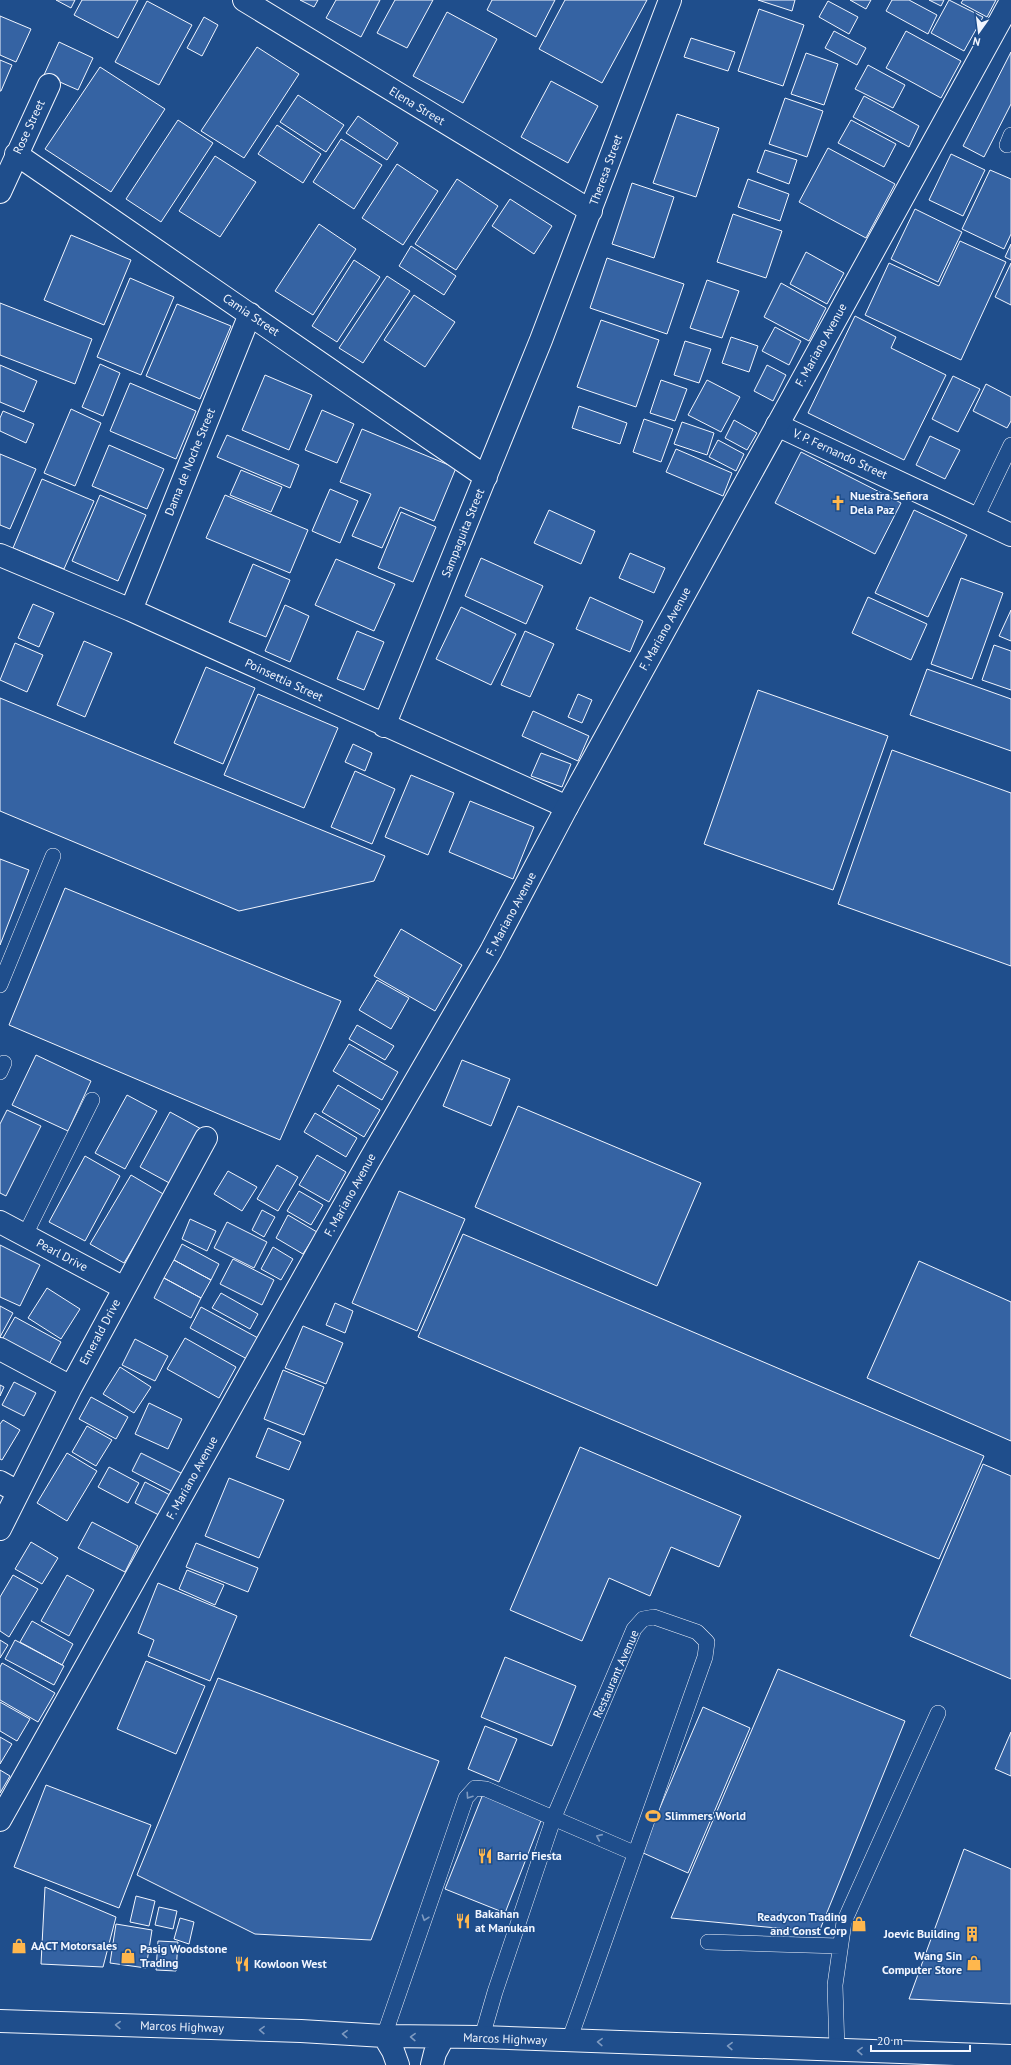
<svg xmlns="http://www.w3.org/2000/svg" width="1011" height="2065" viewBox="0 0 1011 2065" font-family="'PT Sans',sans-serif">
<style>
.building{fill:#3563a3;stroke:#f2f6ff}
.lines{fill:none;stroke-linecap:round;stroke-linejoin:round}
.lane-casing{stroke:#f2f6ff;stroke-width:16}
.street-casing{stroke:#f2f6ff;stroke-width:24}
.secondary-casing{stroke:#f2f6ff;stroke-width:24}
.primary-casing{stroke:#f2f6ff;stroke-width:24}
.lane{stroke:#1f4e8c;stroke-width:15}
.street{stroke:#1f4e8c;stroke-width:22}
.secondary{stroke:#1f4e8c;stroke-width:22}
.primary{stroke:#1f4e8c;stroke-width:22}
.oneway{stroke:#7e9ac0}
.labels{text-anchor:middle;stroke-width:3;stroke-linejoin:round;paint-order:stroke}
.street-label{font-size:12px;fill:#f2f6ff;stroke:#1f4e8c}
.poi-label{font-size:12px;font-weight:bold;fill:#f2f6ff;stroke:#1f4e8c;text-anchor:start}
</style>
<rect width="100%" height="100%" fill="#1f4e8c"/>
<path class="building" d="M 56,0 L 75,0 L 71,8 Z
M 82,0 L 138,0 L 118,38 L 74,15 Z
M 300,0 L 318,0 L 314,7 Z
M 336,0 L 380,0 L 361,37 L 326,18 Z
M 395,0 L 433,0 L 407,48 L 377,33 Z
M 492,0 L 555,0 L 536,37 L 487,10 Z
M 565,0 L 647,0 L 602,83 L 539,49 Z
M 758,0 L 795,0 L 792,11 Z
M 850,0 L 871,0 L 866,9 Z
M 892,0 L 909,0 L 937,15 L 928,34 L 886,11 Z
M 929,0 L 944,0 L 941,6 Z
M 949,0 L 983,17 L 964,51 L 931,33 Z
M 963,0 L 996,0 L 987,17 L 961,3 Z
M 147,1 L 192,25 L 159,85 L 115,62 Z
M 828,1 L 858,17 L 849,34 L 819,17 Z
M 759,9 L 804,25 L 783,86 L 738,71 Z
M 447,12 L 497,39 L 463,103 L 413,76 Z
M 0,16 L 31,29 L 16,62 L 0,55 Z
M 204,17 L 218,25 L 202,56 L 187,48 Z
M 834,31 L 866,48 L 857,65 L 825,48 Z
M 906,31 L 961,61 L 941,98 L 886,68 Z
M 691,38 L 735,52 L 728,71 L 684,57 Z
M 59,42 L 93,58 L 78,90 L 44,75 Z
M 257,47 L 299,74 L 244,158 L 201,131 Z
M 1011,52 L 1011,104 L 984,157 L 963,146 Z
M 806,53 L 838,64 L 824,105 L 791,94 Z
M 0,60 L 12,65 L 1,91 L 0,91 Z
M 868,65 L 905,85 L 893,108 L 855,89 Z
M 100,67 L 165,109 L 111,192 L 45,149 Z
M 551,81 L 598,106 L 568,163 L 521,137 Z
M 298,95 L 344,125 L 326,152 L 280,122 Z
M 864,96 L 919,126 L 909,147 L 853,117 Z
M 785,98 L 823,111 L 807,157 L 769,144 Z
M 677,114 L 719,128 L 696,197 L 653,183 Z
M 358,116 L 398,143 L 387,160 L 346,133 Z
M 178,120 L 213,143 L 161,222 L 126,199 Z
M 851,120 L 896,144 L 884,167 L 838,143 Z
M 277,125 L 321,154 L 303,183 L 258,154 Z
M 341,139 L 382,165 L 354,209 L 313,182 Z
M 828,148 L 895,184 L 866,238 L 799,202 Z
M 765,150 L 797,160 L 789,184 L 757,172 Z
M 951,154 L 985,170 L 963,216 L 929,200 Z
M 215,156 L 256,182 L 220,237 L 179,211 Z
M 397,164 L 438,191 L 403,245 L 362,218 Z
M 990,170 L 1011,179 L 1011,234 L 1004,249 L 962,229 Z
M 457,179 L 498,206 L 456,270 L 415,244 Z
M 748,179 L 789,194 L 780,221 L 738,207 Z
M 632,183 L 674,197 L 654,258 L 612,244 Z
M 510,199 L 552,226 L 534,254 L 492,226 Z
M 915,209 L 962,232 L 938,282 L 891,259 Z
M 733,214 L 782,231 L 766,278 L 717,262 Z
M 319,224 L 356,249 L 313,315 L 275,291 Z
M 71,235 L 131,260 L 104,325 L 44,300 Z
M 960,241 L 1006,262 L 961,360 L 865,315 L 889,263 L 939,286 Z
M 1011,244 L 1011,260 L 1005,257 Z
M 411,246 L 456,276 L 444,295 L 399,266 Z
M 806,252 L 844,273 L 827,304 L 790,284 Z
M 607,258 L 684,284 L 667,334 L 590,308 Z
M 354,260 L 380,277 L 337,342 L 312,326 Z
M 1011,263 L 1011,305 L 995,297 Z
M 387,276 L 410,291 L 363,363 L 339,348 Z
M 130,278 L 174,297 L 141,375 L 97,357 Z
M 707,280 L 739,291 L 722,338 L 690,328 Z
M 781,283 L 826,308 L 809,341 L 764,317 Z
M 414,295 L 455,322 L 425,367 L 384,340 Z
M 0,303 L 92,339 L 75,384 L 0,355 Z
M 177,304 L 231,326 L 200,399 L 146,376 Z
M 855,316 L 896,337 L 891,348 L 946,375 L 904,460 L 808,413 Z
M 601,320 L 659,340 L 636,407 L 577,387 Z
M 775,327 L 801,341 L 789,365 L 762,351 Z
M 731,337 L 758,346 L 749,372 L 722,363 Z
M 685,341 L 711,349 L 699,383 L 674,375 Z
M 100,364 L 120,373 L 103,416 L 82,407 Z
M 0,365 L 37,381 L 24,412 L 0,402 Z
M 767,365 L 786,375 L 773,401 L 754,391 Z
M 265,375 L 312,395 L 289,450 L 242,430 Z
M 953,376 L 980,389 L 958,432 L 932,419 Z
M 661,380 L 687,389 L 675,421 L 650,413 Z
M 707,380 L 740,397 L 721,432 L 688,415 Z
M 130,383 L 196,411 L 176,459 L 110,431 Z
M 986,384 L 1011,397 L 1011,421 L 1007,428 L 973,411 Z
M 579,406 L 627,423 L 620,444 L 572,428 Z
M 71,409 L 101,423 L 75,486 L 44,473 Z
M 322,410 L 354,424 L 337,463 L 305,450 Z
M 3,411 L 34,424 L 26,443 L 0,431 L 0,418 Z
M 644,419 L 673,429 L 661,462 L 633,452 Z
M 734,420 L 757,433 L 747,450 L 725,438 Z
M 682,422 L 714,433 L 707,455 L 674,444 Z
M 362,429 L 456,468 L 434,521 L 400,507 L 382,548 L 352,536 L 371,494 L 340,482 Z
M 227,435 L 299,465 L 290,488 L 217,457 Z
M 930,436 L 960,450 L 945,479 L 916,465 Z
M 718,440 L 744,454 L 736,471 L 709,457 Z
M 109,445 L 164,469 L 147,509 L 92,486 Z
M 676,449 L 732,473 L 723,496 L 666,472 Z
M 801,452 L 901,503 L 875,554 L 775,503 Z
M 0,454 L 36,469 L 10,529 L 0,525 Z
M 241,470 L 282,487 L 271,512 L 230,495 Z
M 42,479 L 94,501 L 64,569 L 13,548 Z
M 330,489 L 358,501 L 340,543 L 312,531 Z
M 100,495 L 146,515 L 118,581 L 72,561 Z
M 225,495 L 308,530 L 290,573 L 206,538 Z
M 549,510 L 595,531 L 581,564 L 534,543 Z
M 914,510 L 967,535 L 928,617 L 875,593 Z
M 401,512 L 436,527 L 413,582 L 378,568 Z
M 630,553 L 665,568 L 654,593 L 619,578 Z
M 481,558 L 543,586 L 526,624 L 465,596 Z
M 336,559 L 395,584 L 374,631 L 315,605 Z
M 253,564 L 290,580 L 266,637 L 229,622 Z
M 961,578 L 1003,593 L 972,679 L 931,664 Z
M 590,597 L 643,621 L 630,652 L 576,629 Z
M 868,597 L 927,624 L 911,660 L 852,633 Z
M 33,604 L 54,613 L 39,647 L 18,638 Z
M 285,605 L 309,616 L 290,662 L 265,651 Z
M 461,607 L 516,634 L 491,685 L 436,659 Z
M 1011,610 L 1011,641 L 999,636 Z
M 357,631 L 384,642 L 364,690 L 337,679 Z
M 525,631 L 554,644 L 530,697 L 501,685 Z
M 84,641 L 112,653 L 85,717 L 57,705 Z
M 15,643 L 43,655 L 27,692 L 0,680 Z
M 994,645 L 1011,651 L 1011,690 L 982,680 Z
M 206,667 L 255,688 L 223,764 L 174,743 Z
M 927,669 L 1011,699 L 1011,751 L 910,715 Z
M 758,690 L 888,736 L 833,890 L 704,844 Z
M 258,694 L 338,728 L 304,808 L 224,775 Z
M 578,694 L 592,700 L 582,723 L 568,717 Z
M 0,698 L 385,856 L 374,881 L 239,911 L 0,811 Z
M 533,711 L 589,736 L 578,761 L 522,736 Z
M 353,744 L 372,753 L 365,771 L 345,762 Z
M 892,750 L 1011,793 L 1011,966 L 838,904 Z
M 541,753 L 571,764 L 562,787 L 531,776 Z
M 355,771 L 395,789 L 372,844 L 331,827 Z
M 411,775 L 454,793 L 428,855 L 385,837 Z
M 470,801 L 534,827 L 513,879 L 449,852 Z
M 0,859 L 29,870 L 0,945 Z
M 65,888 L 341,1001 L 280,1140 L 9,1025 Z
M 401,929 L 462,965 L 435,1011 L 374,976 Z
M 377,980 L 409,998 L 391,1029 L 359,1010 Z
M 357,1025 L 394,1046 L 385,1060 L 349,1039 Z
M 349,1044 L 398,1072 L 382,1100 L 333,1071 Z
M 36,1055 L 91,1081 L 68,1131 L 12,1105 Z
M 462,1060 L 510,1079 L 491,1126 L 443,1106 Z
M 338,1085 L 380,1110 L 364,1137 L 322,1112 Z
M 127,1095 L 157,1111 L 125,1169 L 95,1153 Z
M 518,1106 L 701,1183 L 657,1286 L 475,1207 Z
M 7,1110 L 41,1126 L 6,1196 L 0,1193 L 0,1124 Z
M 170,1112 L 203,1130 L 173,1185 L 140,1167 Z
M 315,1113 L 357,1138 L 346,1157 L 304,1132 Z
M 317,1155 L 346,1172 L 329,1202 L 299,1185 Z
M 85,1156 L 120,1176 L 85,1241 L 49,1222 Z
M 277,1165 L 298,1177 L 278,1211 L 257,1199 Z
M 228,1171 L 257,1187 L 242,1211 L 214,1194 Z
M 131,1175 L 165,1195 L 124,1263 L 90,1244 Z
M 299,1191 L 323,1205 L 311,1225 L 287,1211 Z
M 399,1191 L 465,1219 L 417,1331 L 352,1303 Z
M 262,1210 L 275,1217 L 264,1237 L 252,1230 Z
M 288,1215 L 317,1232 L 303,1254 L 276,1238 Z
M 190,1219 L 216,1231 L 207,1251 L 182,1239 Z
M 227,1222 L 267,1242 L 254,1268 L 214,1248 Z
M 463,1234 L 984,1456 L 939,1559 L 418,1337 Z
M 182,1244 L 219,1264 L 211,1280 L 174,1260 Z
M 0,1245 L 40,1265 L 20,1306 L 0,1297 Z
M 273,1247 L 293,1259 L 281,1280 L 261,1269 Z
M 233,1259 L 274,1280 L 262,1305 L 220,1284 Z
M 174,1260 L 211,1280 L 201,1298 L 164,1278 Z
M 919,1261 L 1011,1302 L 1011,1441 L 867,1378 Z
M 164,1278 L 201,1298 L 191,1318 L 154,1298 Z
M 47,1288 L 80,1309 L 61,1339 L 28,1318 Z
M 221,1293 L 258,1314 L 250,1329 L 212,1308 Z
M 335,1303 L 353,1311 L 345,1333 L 326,1325 Z
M 0,1306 L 13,1313 L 0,1337 Z
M 201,1307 L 258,1338 L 247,1359 L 190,1328 Z
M 15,1317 L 61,1342 L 46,1370 L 0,1343 Z
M 303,1326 L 343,1343 L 326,1384 L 285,1368 Z
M 185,1338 L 236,1367 L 219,1398 L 167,1369 Z
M 135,1339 L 168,1356 L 155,1381 L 122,1365 Z
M 120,1367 L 151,1387 L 134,1413 L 103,1394 Z
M 283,1370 L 324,1387 L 304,1435 L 264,1419 Z
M 14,1382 L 36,1393 L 24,1416 L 2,1405 Z
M 0,1385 L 4,1387 L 0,1396 Z
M 91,1397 L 128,1417 L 116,1439 L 79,1419 Z
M 149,1403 L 182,1419 L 168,1449 L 135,1434 Z
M 3,1420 L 20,1430 L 2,1460 L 0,1459 L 0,1424 Z
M 87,1426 L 112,1440 L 96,1466 L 72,1452 Z
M 268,1428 L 301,1442 L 289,1470 L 256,1457 Z
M 580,1447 L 741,1516 L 719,1567 L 671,1547 L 650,1596 L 609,1578 L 582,1641 L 510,1610 Z
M 67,1453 L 97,1471 L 67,1521 L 37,1503 Z
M 141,1453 L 183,1474 L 173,1492 L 132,1471 Z
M 983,1464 L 1011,1476 L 1011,1679 L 910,1636 Z
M 109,1467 L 139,1483 L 128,1503 L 98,1487 Z
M 229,1478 L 284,1500 L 259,1558 L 205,1536 Z
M 145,1482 L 172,1496 L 161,1516 L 135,1503 Z
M 92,1522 L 138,1546 L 125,1572 L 78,1548 Z
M 31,1542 L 58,1558 L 42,1584 L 15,1569 Z
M 196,1543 L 258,1568 L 248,1592 L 186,1567 Z
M 187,1570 L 224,1585 L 215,1605 L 179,1589 Z
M 13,1575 L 38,1589 L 9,1637 L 0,1631 L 0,1597 Z
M 67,1575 L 94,1590 L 69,1636 L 41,1621 Z
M 158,1583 L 237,1616 L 210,1681 L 148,1656 L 154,1640 L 138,1633 Z
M 32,1621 L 73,1644 L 62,1665 L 20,1642 Z
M 0,1640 L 8,1645 L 0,1658 Z
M 15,1640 L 64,1666 L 54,1685 L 5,1659 Z
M 505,1657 L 576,1686 L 552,1746 L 481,1717 Z
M 146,1661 L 205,1686 L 176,1754 L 117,1729 Z
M 2,1663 L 55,1693 L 38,1722 L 0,1700 L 0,1667 Z
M 778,1669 L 905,1721 L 819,1932 L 671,1918 Z
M 218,1678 L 439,1761 L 371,1940 L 255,1934 L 137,1875 Z
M 0,1702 L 30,1719 L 17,1741 L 0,1731 Z
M 703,1707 L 750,1728 L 688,1873 L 641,1852 Z
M 485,1726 L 517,1739 L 499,1782 L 468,1769 Z
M 1011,1732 L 1011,1776 L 995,1769 Z
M 0,1737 L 12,1744 L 0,1764 Z
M 0,1770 L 10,1776 L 0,1793 Z
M 46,1785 L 151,1825 L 119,1908 L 14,1867 Z
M 483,1794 L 542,1818 L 505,1913 L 445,1889 Z
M 964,1849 L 1011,1869 L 1011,2004 L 909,1999 Z
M 45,1887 L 116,1917 L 103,1967 L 41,1964 Z
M 136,1896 L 155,1901 L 149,1926 L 130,1922 Z
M 159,1907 L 177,1911 L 173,1929 L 155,1925 Z
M 180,1918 L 194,1922 L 189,1944 L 174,1939 Z
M 116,1924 L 152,1930 L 146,1968 L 110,1963 Z
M 158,1941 L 178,1942 L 176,1971 L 156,1970 Z"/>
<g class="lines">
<g class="lane-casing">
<path id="lane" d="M 1007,145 L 1011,135
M 976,518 L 1011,445
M 0,985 L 53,856
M 0,1072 L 4,1063
M 25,1235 L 92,1100
M 708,1942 L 840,1946
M 384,2036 L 466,1798 L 475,1788 L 486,1789 L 634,1853
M 482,2037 L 495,1992 L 554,1817 L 634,1629 L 643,1619 L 654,1617 L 697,1632 L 707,1642 L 705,1657 L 569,2041
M 837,2050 L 835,1985 L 844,1922 L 938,1713"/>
</g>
<g class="street-casing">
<path id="street" d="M 244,0 L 591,211
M 16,154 L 486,477
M 0,192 L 49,85
M 777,425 L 1011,535
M 0,555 L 131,610 L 567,807
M 131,610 L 250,314
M 384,726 L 541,340 L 670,0
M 0,1222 L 124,1288
M 0,1349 L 71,1387
M 0,1482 L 18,1492
M 0,1529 L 71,1387 L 206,1138"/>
</g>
<g class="secondary-casing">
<path id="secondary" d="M 0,1820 L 369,1161 L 491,951 L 567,807 L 1011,1"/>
</g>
<g class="primary-casing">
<path id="primary" d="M 0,2021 L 301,2031 L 384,2036 L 482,2037 L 1011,2056
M 384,2036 L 393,2051 L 398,2065
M 432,2065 L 435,2053 L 443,2038"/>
</g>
<use href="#lane" class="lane"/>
<use href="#street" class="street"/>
<use href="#secondary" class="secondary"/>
<use href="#primary" class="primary"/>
</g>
<defs><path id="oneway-chevron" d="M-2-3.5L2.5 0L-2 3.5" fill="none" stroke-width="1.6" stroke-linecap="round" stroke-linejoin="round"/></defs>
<g class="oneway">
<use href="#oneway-chevron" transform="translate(469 1796) rotate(124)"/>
<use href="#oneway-chevron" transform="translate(599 1837) rotate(-156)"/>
<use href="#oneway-chevron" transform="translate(425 1918) rotate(109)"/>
<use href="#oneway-chevron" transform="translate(118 2025) rotate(-178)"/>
<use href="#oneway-chevron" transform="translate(262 2030) rotate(-178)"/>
<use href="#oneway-chevron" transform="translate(345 2034) rotate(-177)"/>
<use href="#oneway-chevron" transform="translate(413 2037) rotate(-178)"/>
<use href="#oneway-chevron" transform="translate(600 2042) rotate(-178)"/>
<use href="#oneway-chevron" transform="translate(730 2046) rotate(-178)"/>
<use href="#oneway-chevron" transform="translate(860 2051) rotate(-178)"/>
</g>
<defs>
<g id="church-bare" transform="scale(1.2)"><path d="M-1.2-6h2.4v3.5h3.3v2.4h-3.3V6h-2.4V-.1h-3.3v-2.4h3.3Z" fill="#ffb74d" stroke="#1f4e8c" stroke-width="2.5" paint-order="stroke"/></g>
<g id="stadium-bare" transform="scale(1.2)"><path d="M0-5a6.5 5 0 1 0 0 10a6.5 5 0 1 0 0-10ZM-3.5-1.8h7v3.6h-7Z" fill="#ffb74d" stroke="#1f4e8c" stroke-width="2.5" paint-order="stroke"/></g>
<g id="restaurant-bare" transform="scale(1.2)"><path d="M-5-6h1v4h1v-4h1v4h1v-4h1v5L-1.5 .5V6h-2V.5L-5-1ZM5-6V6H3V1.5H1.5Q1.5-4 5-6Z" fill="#ffb74d" stroke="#1f4e8c" stroke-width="2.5" paint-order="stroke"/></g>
<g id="shop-bare" transform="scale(1.2)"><path d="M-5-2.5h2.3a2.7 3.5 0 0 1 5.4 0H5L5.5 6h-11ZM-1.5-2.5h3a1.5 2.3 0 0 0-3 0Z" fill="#ffb74d" stroke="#1f4e8c" stroke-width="2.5" paint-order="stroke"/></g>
<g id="building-bare" transform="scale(1.2)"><path d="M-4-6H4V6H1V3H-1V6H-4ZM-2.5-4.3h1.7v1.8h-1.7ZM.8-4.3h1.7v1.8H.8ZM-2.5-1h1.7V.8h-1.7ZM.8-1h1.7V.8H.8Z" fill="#ffb74d" stroke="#1f4e8c" stroke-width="2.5" paint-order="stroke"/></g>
</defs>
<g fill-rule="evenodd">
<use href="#church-bare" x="838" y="503"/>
<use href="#stadium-bare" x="653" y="1816"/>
<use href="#restaurant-bare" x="485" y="1856"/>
<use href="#restaurant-bare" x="463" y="1921"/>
<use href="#shop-bare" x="859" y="1924"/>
<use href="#building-bare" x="972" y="1934"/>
<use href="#shop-bare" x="19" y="1946"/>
<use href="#shop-bare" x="128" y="1956"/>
<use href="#shop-bare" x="974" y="1963"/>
<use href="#restaurant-bare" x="242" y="1964"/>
</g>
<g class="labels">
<g class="street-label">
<text transform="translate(417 106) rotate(31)" y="4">Elena Street</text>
<text transform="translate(29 127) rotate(-65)" y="4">Rose Street</text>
<text transform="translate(606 170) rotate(-70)" y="4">Theresa Street</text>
<text transform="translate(251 315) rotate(34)" y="4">Camia Street</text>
<text transform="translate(821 345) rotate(-61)" y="4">F. Mariano Avenue</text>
<text transform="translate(840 454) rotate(25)" y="4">V. P. Fernando Street</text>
<text transform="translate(190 462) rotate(-68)" y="4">Dama de Noche Street</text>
<text transform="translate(463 533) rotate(-68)" y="4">Sampaguita Street</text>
<text transform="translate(665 629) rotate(-61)" y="4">F. Mariano Avenue</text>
<text transform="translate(284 680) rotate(25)" y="4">Poinsettia Street</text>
<text transform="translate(511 914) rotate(-62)" y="4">F. Mariano Avenue</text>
<text transform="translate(350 1195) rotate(-61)" y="4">F. Mariano Avenue</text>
<text transform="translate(62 1255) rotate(28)" y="4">Pearl Drive</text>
<text transform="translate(100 1332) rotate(-62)" y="4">Emerald Drive</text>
<text transform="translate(192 1478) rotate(-61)" y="4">F. Mariano Avenue</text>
<text transform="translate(616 1674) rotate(-66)" y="4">Restaurant Avenue</text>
<text transform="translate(182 2027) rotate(2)" y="4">Marcos Highway</text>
<text transform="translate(505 2039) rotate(2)" y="4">Marcos Highway</text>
</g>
<g class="poi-label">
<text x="850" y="500">Nuestra Señora<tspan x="850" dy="14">Dela Paz</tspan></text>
<text x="665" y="1820">Slimmers World</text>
<text x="497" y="1860">Barrio Fiesta</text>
<text x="475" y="1918">Bakahan<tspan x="475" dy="14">at Manukan</tspan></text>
<text x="847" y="1921" text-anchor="end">Readycon Trading<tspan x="847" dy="14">and Const Corp</tspan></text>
<text x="960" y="1938" text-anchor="end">Joevic Building</text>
<text x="31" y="1950">AACT Motorsales</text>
<text x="140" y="1953">Pasig Woodstone<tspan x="140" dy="14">Trading</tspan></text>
<text x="962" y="1960" text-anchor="end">Wang Sin<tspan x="962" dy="14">Computer Store</tspan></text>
<text x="254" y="1968">Kowloon West</text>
</g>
</g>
<g transform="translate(979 32) rotate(194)" stroke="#1f4e8c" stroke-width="3" paint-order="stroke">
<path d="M0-3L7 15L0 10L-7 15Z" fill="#f2f6ff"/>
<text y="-6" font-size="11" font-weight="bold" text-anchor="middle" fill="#f2f6ff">N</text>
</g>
<path d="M871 2045v6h99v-6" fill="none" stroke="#f2f6ff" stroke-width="2"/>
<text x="877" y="2045" font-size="12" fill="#f2f6ff" stroke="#1f4e8c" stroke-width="3" paint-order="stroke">20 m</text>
</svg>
